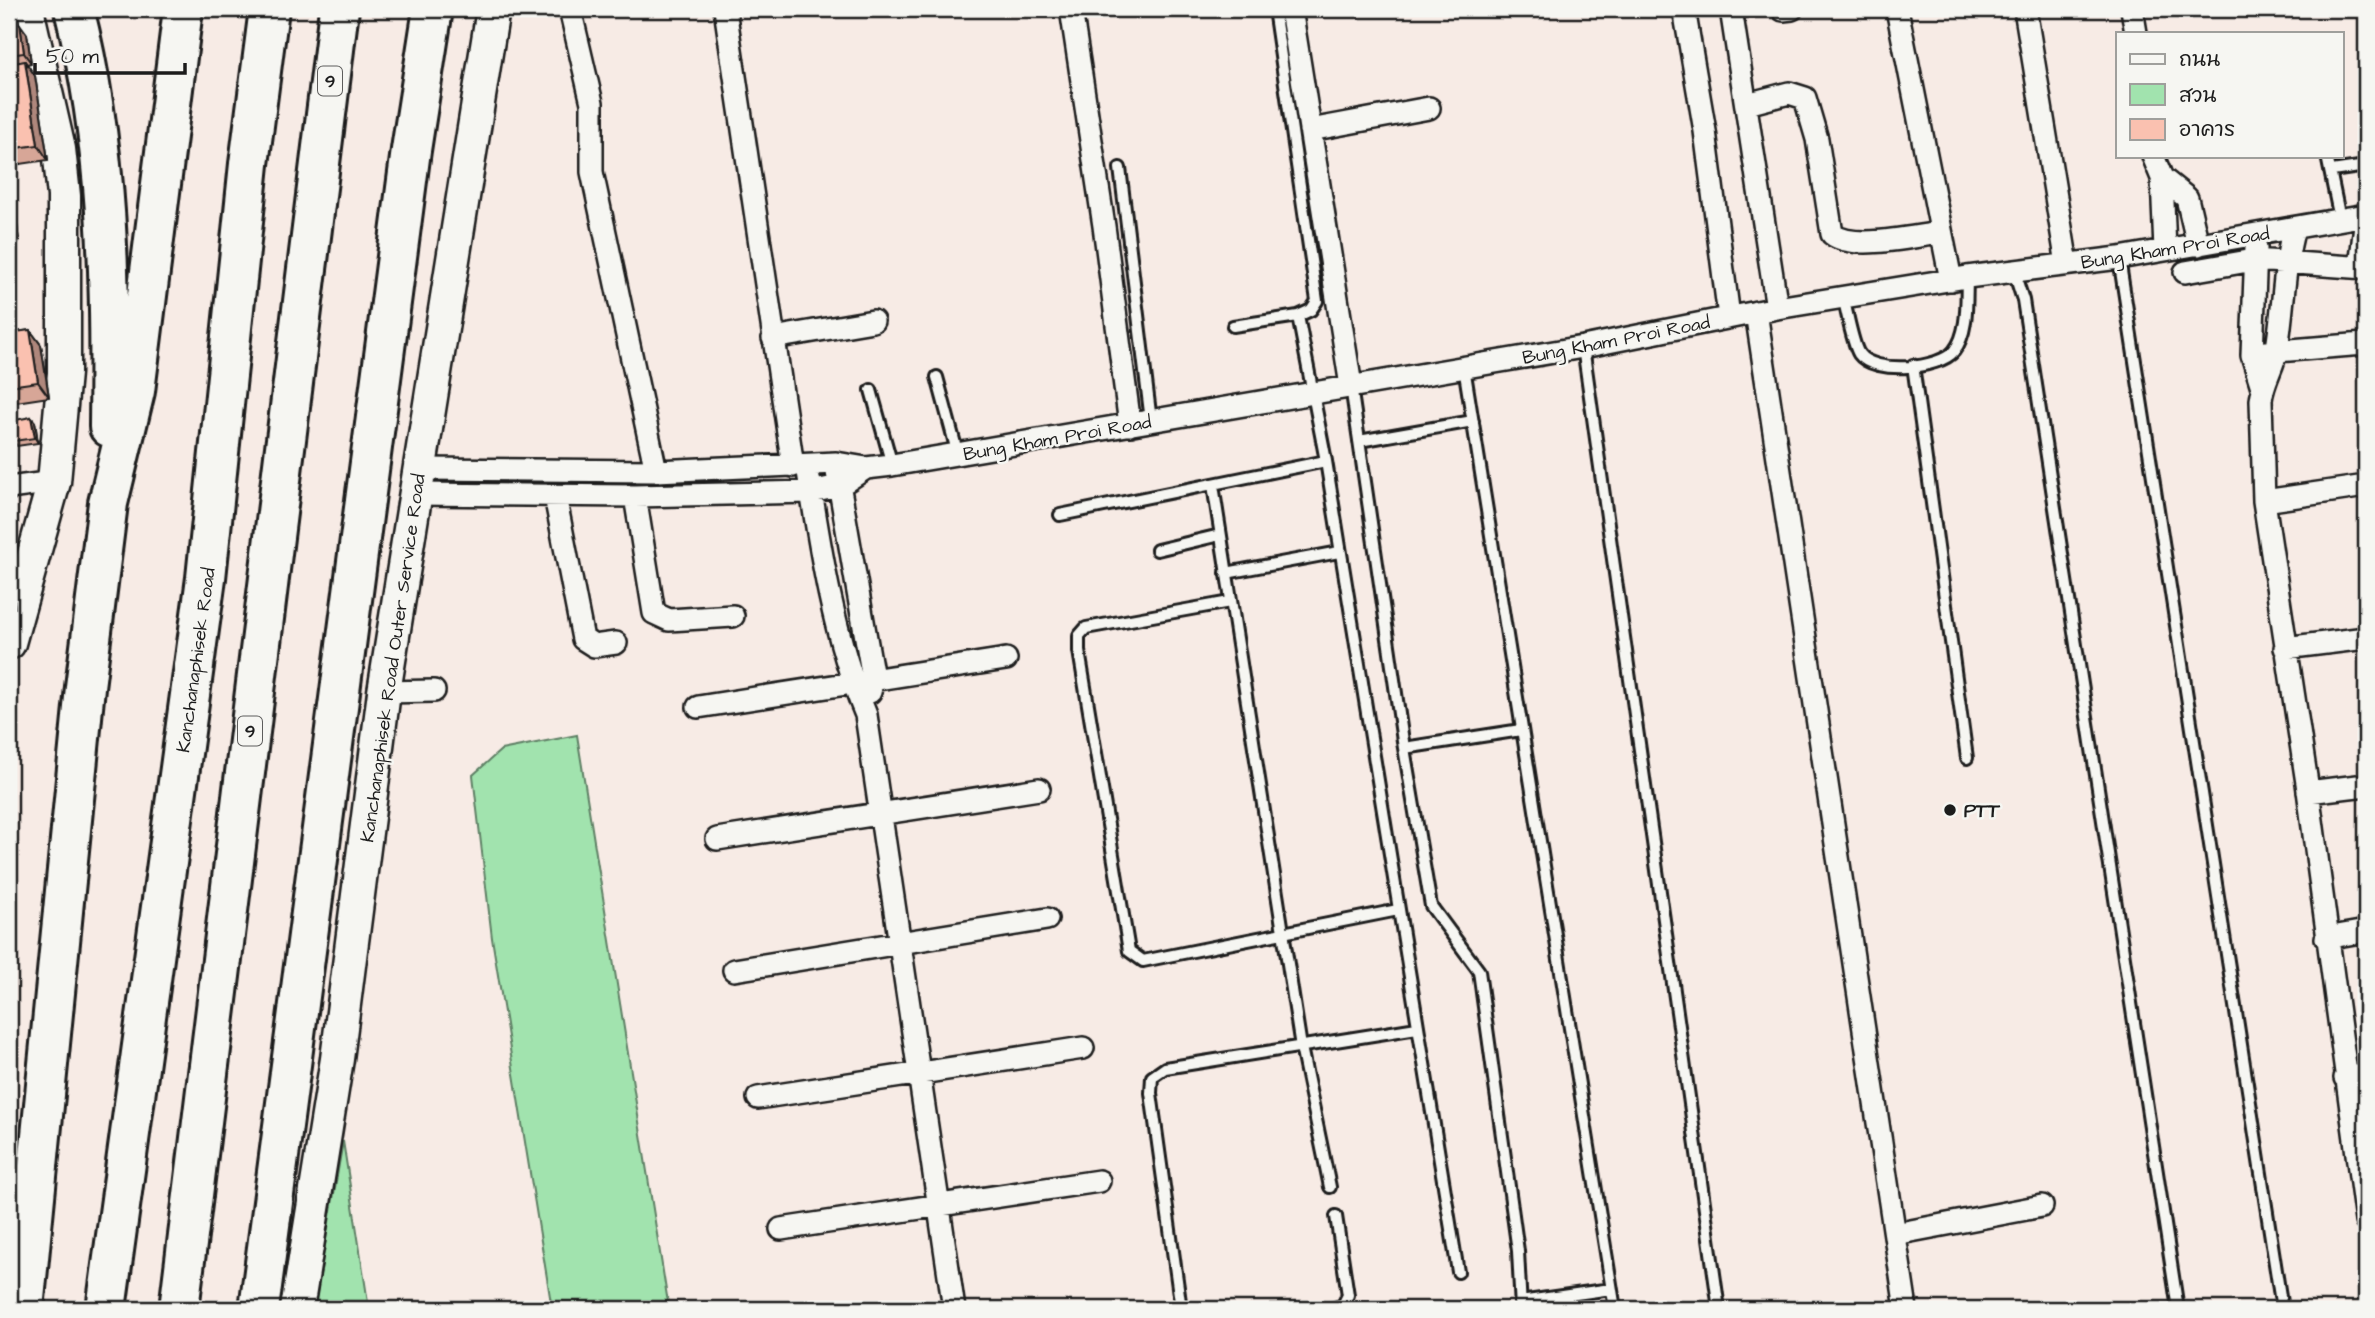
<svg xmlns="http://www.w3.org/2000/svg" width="2375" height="1318" viewBox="0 0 2375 1318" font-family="'Architects Daughter','Playpen Sans Thai',sans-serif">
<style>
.green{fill:#a1e3ae;stroke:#5e8065;stroke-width:2}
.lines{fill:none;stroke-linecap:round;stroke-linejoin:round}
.lane-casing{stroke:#1c1c1c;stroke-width:16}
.street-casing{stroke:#1c1c1c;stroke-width:26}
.secondary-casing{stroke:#1c1c1c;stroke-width:37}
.highway-casing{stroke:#1c1c1c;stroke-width:44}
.lane{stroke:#f6f6f2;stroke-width:10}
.street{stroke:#f6f6f2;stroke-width:21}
.secondary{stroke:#f6f6f2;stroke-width:32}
.highway{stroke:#f6f6f2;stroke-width:38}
.wall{fill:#d7a697;stroke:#1c1c1c;stroke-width:2}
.shaded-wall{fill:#af877b;stroke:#1c1c1c;stroke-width:2}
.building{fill:#fac1b0;stroke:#1c1c1c;stroke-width:2}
.poi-dot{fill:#1c1c1c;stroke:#f6f6f2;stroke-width:2.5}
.labels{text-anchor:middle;stroke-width:5;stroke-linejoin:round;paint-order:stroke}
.shield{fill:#f6f6f2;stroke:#5d5d5c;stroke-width:2}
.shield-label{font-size:18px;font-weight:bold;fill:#1c1c1c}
.street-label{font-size:19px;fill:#1c1c1c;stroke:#f6f6f2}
.poi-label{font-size:19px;font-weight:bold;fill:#1c1c1c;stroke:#f6f6f2;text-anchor:start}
</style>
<rect width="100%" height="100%" fill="#f7ebe5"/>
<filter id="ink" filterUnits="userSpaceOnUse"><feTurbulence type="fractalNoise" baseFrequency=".0143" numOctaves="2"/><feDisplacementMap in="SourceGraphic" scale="14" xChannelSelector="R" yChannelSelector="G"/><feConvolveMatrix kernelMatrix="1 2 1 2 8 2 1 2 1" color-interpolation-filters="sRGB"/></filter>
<g filter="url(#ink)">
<path class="green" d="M 577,735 L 669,1309 L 633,1309 L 632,1306 L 552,1309 L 492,938 L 473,775 L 501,750 Z
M 343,1141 L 369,1309 L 314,1309 Z"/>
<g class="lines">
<g class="lane-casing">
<path id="lane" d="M 1274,9 L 1317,301 L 1311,310 L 1298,316 L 1326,461 L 1458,1272
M 2327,156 L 2340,219
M 1120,168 L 1151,421
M 2332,171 L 2366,166
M 2119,258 L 2282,1309
M 2014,272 L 2023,300 L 2178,1309
M 1843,297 C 1847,311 1852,343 1859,354 C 1874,375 1940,369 1954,351 C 1969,332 1966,300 1967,277
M 1233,326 L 1298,316
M 1583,347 L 1719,1309
M 1913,365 L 1967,758
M 1464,367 L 1615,1309
M 937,377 L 958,455
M 1351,386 L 1404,748 L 1431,906 L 1479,971 L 1518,1251 L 1521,1309
M 871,390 L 892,465
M 1359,441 L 1473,421
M 1213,485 L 1301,1047 L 1330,1187
M 1060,515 L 1326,461
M 1157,550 L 1220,535
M 1226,573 L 1339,552
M 1230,602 L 1086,628 L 1079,636 L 1079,651 L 1129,951 L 1143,961 L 1398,910
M 1404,748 L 1521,730
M 1520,1302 L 1611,1289
M 1181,1309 L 1151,1093 L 1152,1077 L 1165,1068 L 1417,1028
M 1332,1309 L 1343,1305 L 1348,1295 L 1336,1216"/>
</g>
<g class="street-casing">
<path id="street" d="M 570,9 L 592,103 L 592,172 L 656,471
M 725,9 L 793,466
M 1071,9 L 1104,226 L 1130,425
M 1291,9 L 1351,386
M 1684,9 L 1705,131 L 1729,317
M 1731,9 L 1777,308
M 1897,9 L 1951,280
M 2025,9 L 2067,264
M 2132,9 L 2136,33
M 1783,10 L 1792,9
M 1747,104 L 1789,93 L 1805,98 L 1817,139 L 1832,234 C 1853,251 1914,236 1941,233
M 1310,130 L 1429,108
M 2153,156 L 2162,178 L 2165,250
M 2162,178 L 2187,198 L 2198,245
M 2294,228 C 2283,268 2284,307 2277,348 C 2274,366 2263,381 2261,400 L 2264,501 L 2307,783 L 2366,1221
M 2256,248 L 2252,355 L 2262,387
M 2360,267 L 2366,216
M 2185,272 L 2254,260 L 2366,268
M 1756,312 L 1906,1309
M 773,338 L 873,321
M 2265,352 L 2364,344
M 807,465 C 820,549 833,636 866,715 L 954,1309
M 420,469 L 656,471 L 836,463 L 866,468 L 892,465 L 1583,347 L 1777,308 L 1967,277 L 2119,258 L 2366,215
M 837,472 L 873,678 L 870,692
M 9,488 L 54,482
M 416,494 L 635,496 L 811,492 L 839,486 L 866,468
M 555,496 L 583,639 L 594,646 L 616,643
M 635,496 L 654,613 L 669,620 L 733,616
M 2264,501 L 2366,486
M 2285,648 L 2366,638
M 384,692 L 434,691
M 698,707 L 1006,659
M 2308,792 L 2366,785
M 717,839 L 1039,789
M 2326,938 L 2366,931
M 734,970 L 1047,919
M 2345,1078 L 2366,1075
M 758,1098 L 1083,1048
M 781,1229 L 1099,1181
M 1895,1234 L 2042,1206"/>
</g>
<g class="secondary-casing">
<path id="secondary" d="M 9,643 L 54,482 L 64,373 L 64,196 L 59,149 L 27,9
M 297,1309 L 337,1059 L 384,692 L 493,9"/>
</g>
<g class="highway-casing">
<path id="highway" d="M 74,9 C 109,146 111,286 109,427
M 24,1309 L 85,687 L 108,503 L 135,391 L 183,9
M 106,1309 L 206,578 L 249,164 L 269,9
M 179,1309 L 339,9
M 259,1309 L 411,150 L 433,9"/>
</g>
<use href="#lane" class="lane"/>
<use href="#street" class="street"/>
<use href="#secondary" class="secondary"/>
<use href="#highway" class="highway"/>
</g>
<path class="wall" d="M 9,9 L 17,9 L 19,24 L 27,34 L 31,63 L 27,64 L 35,76 L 48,160 L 14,165 L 9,158 Z
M 9,200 L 15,208 L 19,242 L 9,243 Z
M 30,330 L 41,345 L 49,397 L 9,403 L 9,333 Z
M 31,417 L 35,422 L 38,443 L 17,446 L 14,441 Z
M 9,558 L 15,608 L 9,608 Z"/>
<path class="shaded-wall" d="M 11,9 L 17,9 L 20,30 L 13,20 Z
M 20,24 L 27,34 L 31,63 L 24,53 Z
M 25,61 L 35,76 L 48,160 L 38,145 Z
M 9,200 L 15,208 L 19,242 L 12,232 Z
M 30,330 L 41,345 L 49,397 L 38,382 Z
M 31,417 L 35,422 L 38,443 L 35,438 Z
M 9,558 L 15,608 L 9,598 Z"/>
<path class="building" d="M 9,9 L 11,9 L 13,20 L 9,20 Z
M 20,24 L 24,53 L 9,55 L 9,26 Z
M 25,61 L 38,145 L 9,149 L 9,64 Z
M 9,209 L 12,232 L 9,232 Z
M 30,330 L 38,382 L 9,386 L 9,333 Z
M 31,417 L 35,438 L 14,441 L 10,421 Z"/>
</g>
<circle class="poi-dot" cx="1950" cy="810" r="7"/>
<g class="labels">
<g class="shield">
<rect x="318" y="66.5" width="24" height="29" rx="5"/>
<rect x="238" y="716.5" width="24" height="29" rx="5"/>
</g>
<g class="shield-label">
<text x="330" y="87">9</text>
<text x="250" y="737">9</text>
</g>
<g class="street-label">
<text transform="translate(2175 247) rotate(-9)" y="7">Bung Kham Proi Road</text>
<text transform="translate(1616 339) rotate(-11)" y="7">Bung Kham Proi Road</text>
<text transform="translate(1057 437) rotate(-10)" y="7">Bung Kham Proi Road</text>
<text transform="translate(392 658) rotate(-82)" y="7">Kanchanaphisek Road Outer Service Road</text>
<text transform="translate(195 660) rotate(-82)" y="7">Kanchanaphisek Road</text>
</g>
<g class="poi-label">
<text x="1964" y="817">PTT</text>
</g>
</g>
<rect width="2375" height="1318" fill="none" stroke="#f6f6f2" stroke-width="35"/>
<rect x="18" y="18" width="2340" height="1283" fill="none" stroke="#1c1c1c" stroke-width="2.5" filter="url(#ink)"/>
<rect x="2116" y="32" width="228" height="126" fill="#f6f6f2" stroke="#9f9f9c" stroke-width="2"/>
<rect x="2130" y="54" width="35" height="10" fill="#f6f6f2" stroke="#9f9f9c" stroke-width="2"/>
<text x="2179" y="66" font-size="21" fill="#1c1c1c">ถนน</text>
<rect x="2130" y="84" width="35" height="21" fill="#a1e3ae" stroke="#9f9f9c" stroke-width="2"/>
<text x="2179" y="102" font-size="21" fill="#1c1c1c">สวน</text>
<rect x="2130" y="119" width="35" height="21" fill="#fac1b0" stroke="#9f9f9c" stroke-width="2"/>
<text x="2179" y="136" font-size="21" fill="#1c1c1c">อาคาร</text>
<path d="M35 63v10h150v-10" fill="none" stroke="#1c1c1c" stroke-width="3.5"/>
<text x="46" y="63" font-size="21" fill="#1c1c1c" stroke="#f6f6f2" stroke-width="5" paint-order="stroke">50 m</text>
</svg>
